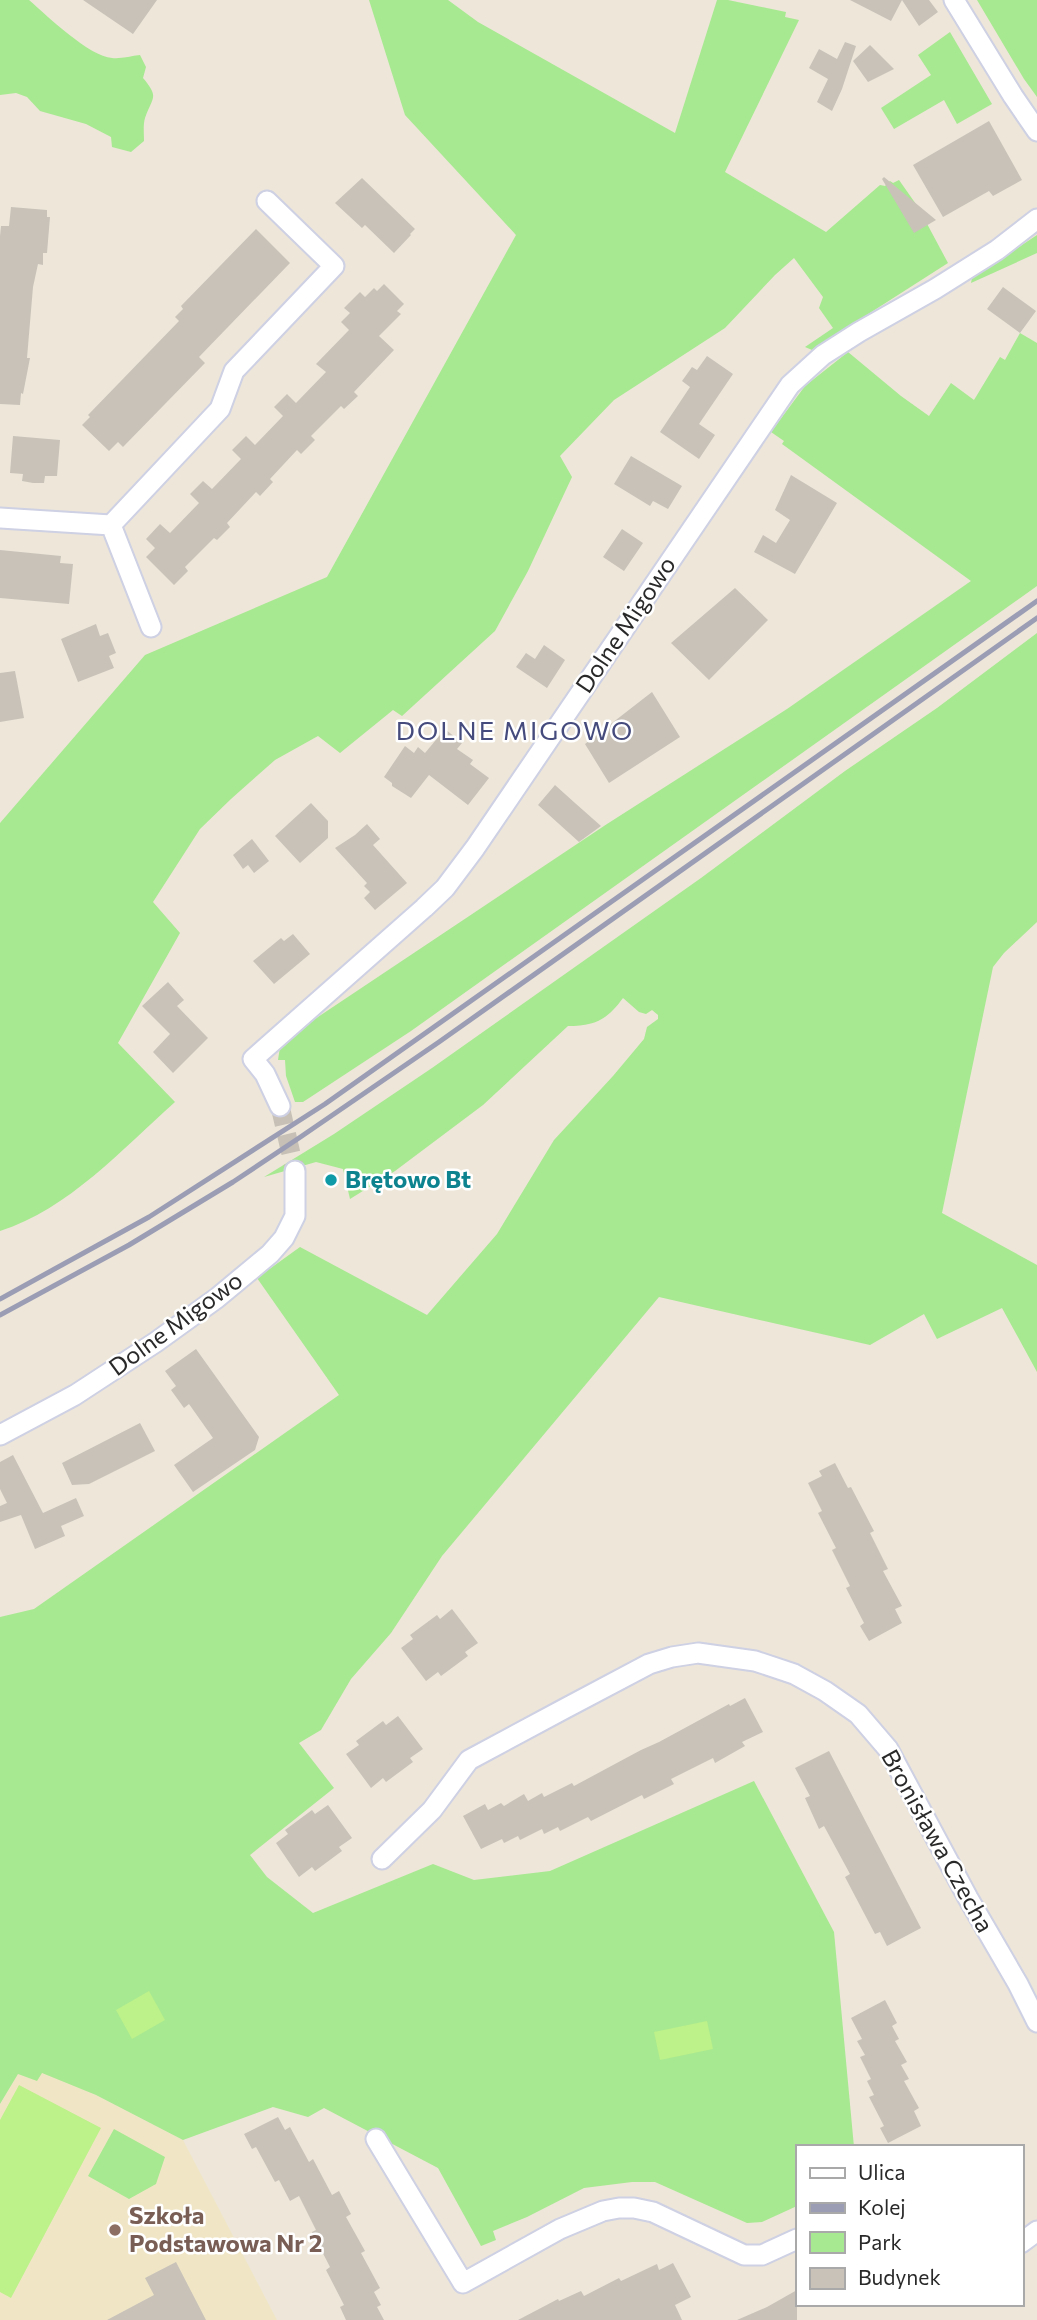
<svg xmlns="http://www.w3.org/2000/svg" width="1037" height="2320" viewBox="0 0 1037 2320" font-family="Commissioner,sans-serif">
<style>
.education{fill:#f0e6c6}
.green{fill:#a7e990}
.pitch{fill:#bdf18a}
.building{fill:#c8c2b9}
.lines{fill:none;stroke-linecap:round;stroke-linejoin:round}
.street-tunnel{stroke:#c6c0b6;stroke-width:19;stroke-dasharray:19 10;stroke-linecap:butt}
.street-casing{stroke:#ced0e3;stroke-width:23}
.street{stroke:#fff;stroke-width:19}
.rail{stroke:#9b9db5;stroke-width:5}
.culture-dot{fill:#0f9aa8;stroke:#fff;stroke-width:2.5}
.education-dot{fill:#8d6e63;stroke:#fff;stroke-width:2.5}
.labels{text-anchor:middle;stroke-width:5;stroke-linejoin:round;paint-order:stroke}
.street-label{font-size:24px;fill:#292929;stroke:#fff}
.culture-label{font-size:24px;font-weight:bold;fill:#0d838f;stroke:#fff;text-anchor:start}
.education-label{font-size:24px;font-weight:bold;fill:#785e54;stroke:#fff;text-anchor:start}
.neighbourhood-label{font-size:26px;letter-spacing:2px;fill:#454b7d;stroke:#fff}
</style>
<rect width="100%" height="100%" fill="#ede6d9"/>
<path class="education" d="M 42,2072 L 96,2095 L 183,2140 L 277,2320 L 0,2320 L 0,2104 L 18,2074 Z"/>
<path class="green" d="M 0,0 L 29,0 C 46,15 90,57 112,58 C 121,59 131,56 140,55 L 146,67 L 143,78 C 160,98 152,97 145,118 C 143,124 144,134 144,141 L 131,152 L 112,147 L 111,137 L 86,124 L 40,111 L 27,97 L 16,93 L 0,95 Z
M 369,0 L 448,0 L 478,22 L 675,133 L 717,0 L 728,0 L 786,12 L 785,17 L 799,20 L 725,172 L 826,232 L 880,185 L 885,186 L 890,181 L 893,183 L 899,180 L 918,207 L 948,263 L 812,350 L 805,347 L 833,328 L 819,308 L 823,297 L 794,258 L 775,275 L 725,328 L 614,400 L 560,456 L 572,477 L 528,571 L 495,631 L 402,716 L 393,710 L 340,753 L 318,736 L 275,760 L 231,799 L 200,829 L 153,902 L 180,933 L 118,1043 L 175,1102 C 122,1149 69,1209 0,1231 L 0,823 L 145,655 L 327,577 L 516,235 L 405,115 Z
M 977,0 L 1037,0 L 1037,97 L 1024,79 Z
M 950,32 L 992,104 L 957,124 L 944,100 L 894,129 L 881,108 L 931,75 L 918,55 Z
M 1037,235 L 1037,253 L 971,283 L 972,278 Z
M 1020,333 L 1037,343 L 1037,586 L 411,1031 L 303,1102 L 295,1102 L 286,1076 L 285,1060 L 278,1060 L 280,1047 L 297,1031 L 607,824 L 787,709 L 971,581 L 782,444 L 784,441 L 771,432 L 805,386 L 848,352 L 901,396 L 929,416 L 951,383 L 974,400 L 1000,357 L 1005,360 Z
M 1037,633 L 1037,922 L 1004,953 L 993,967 L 942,1213 L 1037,1265 L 1037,1372 L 1002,1308 L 937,1339 L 924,1314 L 870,1345 L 659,1297 L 442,1556 L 391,1633 L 351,1679 L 321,1730 L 299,1743 L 334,1788 L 250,1855 L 267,1877 L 313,1913 L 433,1864 L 474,1880 L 550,1871 L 754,1781 L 834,1932 L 854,2147 L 797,2147 L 797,2206 L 762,2222 L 747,2223 L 655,2182 L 632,2182 L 584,2188 L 527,2217 L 493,2231 L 496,2240 L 481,2246 L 438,2168 L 324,2108 L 308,2117 L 273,2107 L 183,2140 L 96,2095 L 42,2073 L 37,2081 L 18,2074 L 0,2104 L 0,1617 L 34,1609 L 339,1395 L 257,1278 L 300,1247 L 427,1315 L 497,1234 L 554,1140 L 613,1076 L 644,1039 L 647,1027 L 658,1019 L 658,1015 L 652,1010 L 646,1014 L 639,1012 L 623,998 C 607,1020 595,1026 568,1026 L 483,1105 L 395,1171 L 350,1199 L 343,1169 L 316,1162 L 264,1177 L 334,1134 L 432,1068 L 701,878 L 845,771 L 937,708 Z
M 114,2129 L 165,2157 L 156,2184 L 129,2199 L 88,2176 Z"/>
<path class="pitch" d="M 149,1991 L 165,2020 L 132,2039 L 116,2010 Z
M 707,2021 L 713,2049 L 660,2060 L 654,2032 Z
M 19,2085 L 101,2128 L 11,2298 L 0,2292 L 0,2120 Z"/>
<path class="building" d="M 83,0 L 157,0 L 133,34 Z
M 850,0 L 929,0 L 938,12 L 919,26 L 902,0 L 891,21 Z
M 845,42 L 856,46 L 842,89 L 832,111 L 817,102 L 828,79 L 809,68 L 819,49 L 837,59 Z
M 870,45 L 894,69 L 868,82 L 853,61 Z
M 989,121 L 1022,180 L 993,196 L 989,191 L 943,217 L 913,165 Z
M 884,177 L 936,220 L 914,233 L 882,179 Z
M 362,178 L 415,229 L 410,234 L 411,235 L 394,253 L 365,225 L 362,228 L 335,203 Z
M 11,207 L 47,210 L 47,217 L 50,217 L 47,253 L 43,253 L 43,265 L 38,264 L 33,287 L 27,358 L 30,358 L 23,394 L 21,393 L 20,405 L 0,404 L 0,236 L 1,226 L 9,226 Z
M 256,229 L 290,263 L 199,357 L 205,363 L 123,447 L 118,442 L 109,451 L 82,425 L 90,417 L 88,415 L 179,321 L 175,317 L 183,309 L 181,306 Z
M 384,284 L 404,304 L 397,311 L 401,314 L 379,336 L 394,350 L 354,392 L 358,396 L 344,409 L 341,406 L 311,436 L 315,440 L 301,454 L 297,450 L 270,479 L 273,482 L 260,496 L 256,492 L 227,523 L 230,527 L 217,540 L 214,538 L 185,567 L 188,571 L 174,585 L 146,557 L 155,548 L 146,539 L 160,524 L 170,533 L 199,503 L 190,494 L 203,481 L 212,489 L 241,459 L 232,450 L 246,436 L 255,445 L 283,416 L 274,407 L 287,394 L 296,403 L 326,372 L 316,364 L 349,330 L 341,322 L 350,313 L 344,308 L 360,292 L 365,297 L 374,288 L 377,291 Z
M 1003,287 L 1036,311 L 1020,333 L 987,309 Z
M 707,356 L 733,374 L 699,424 L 715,435 L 699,459 L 660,432 L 690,387 L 682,381 L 692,367 L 697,370 Z
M 13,436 L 60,440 L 57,476 L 45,476 L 44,483 L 33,483 L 22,481 L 23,474 L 10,473 Z
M 631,456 L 682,486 L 668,509 L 653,501 L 650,506 L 614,484 Z
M 791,475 L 837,503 L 795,574 L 754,552 L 763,535 L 776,543 L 790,520 L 775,510 Z
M 622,529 L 643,543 L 624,571 L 603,557 Z
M 0,550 L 61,556 L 60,563 L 73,564 L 69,604 L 0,598 Z
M 735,588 L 768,620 L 709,680 L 671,643 Z
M 96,624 L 100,636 L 108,633 L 116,653 L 109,656 L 114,668 L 78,682 L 61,639 Z
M 544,645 L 565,660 L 547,688 L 516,667 L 526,653 L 535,659 Z
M 15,671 L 24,718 L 0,722 L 0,673 Z
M 652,692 L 680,737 L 609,783 L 585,744 Z
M 445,729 L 462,743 L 457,749 L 473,760 L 470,764 L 489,778 L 468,805 L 429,775 L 411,798 L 392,786 L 392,783 L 384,777 L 405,746 L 414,753 L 418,747 L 425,753 Z
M 555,785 L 575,803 L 601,826 L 579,842 L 538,805 Z
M 311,803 L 328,821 L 328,838 L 300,863 L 275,836 Z
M 367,824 L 380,839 L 373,845 L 407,883 L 375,910 L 364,898 L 370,892 L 364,886 L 367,883 L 335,848 L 355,835 Z
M 252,839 L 269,861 L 254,873 L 248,865 L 243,869 L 233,855 Z
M 293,934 L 310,954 L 274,984 L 253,961 L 281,938 L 284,941 Z
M 168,982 L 184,1000 L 177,1006 L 208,1038 L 173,1073 L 153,1052 L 170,1034 L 142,1006 Z
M 196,1349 L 259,1437 L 255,1450 L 193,1492 L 174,1465 L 213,1438 L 189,1404 L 184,1408 L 171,1390 L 176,1386 L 165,1371 Z
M 140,1423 L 155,1451 L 89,1484 L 72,1485 L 62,1463 Z
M 13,1455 L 43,1513 L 76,1498 L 84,1516 L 61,1526 L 65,1536 L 35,1549 L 21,1515 L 0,1522 L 0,1506 L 7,1503 L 0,1489 L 0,1462 Z
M 835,1463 L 848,1488 L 851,1487 L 874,1531 L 870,1533 L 888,1569 L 883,1571 L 902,1606 L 895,1609 L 902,1623 L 869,1641 L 860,1626 L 864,1623 L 846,1588 L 850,1586 L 832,1550 L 836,1548 L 818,1513 L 822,1511 L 808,1483 L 822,1476 L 819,1471 Z
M 452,1609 L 478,1643 L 465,1652 L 468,1656 L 441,1676 L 438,1672 L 426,1681 L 401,1648 L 413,1639 L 410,1635 L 437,1615 L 440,1619 Z
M 745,1698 L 763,1732 L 742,1742 L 745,1746 L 715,1763 L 713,1758 L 671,1779 L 674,1784 L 644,1799 L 642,1795 L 591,1821 L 588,1817 L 560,1831 L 558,1827 L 544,1834 L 542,1829 L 520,1840 L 518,1836 L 504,1843 L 502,1839 L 481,1849 L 463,1816 L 485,1804 L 488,1810 L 501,1803 L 504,1806 L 524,1794 L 528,1801 L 542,1793 L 544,1797 L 572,1783 L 574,1786 L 641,1750 L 659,1742 L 729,1704 L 730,1706 Z
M 398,1716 L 423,1749 L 410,1758 L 413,1762 L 386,1782 L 383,1778 L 371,1788 L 346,1754 L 359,1745 L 356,1741 L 383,1721 L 386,1725 Z
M 829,1751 L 921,1928 L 887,1946 L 880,1932 L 875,1934 L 845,1877 L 850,1874 L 824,1826 L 819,1829 L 805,1798 L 810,1796 L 795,1768 Z
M 328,1805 L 352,1838 L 339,1847 L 342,1851 L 315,1871 L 312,1867 L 299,1877 L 276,1843 L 288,1834 L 285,1830 L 312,1810 L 315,1814 Z
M 885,2000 L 897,2023 L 892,2026 L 899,2039 L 895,2041 L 907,2062 L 901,2065 L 909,2079 L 904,2081 L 919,2108 L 914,2111 L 921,2126 L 888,2143 L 880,2128 L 884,2126 L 869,2097 L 874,2095 L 867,2081 L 871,2079 L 860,2057 L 865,2055 L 857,2041 L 862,2039 L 851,2018 Z
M 278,2117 L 285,2130 L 290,2127 L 309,2162 L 313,2159 L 332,2195 L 339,2191 L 351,2214 L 346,2217 L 365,2251 L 361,2253 L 380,2288 L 374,2292 L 381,2305 L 377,2307 L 384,2320 L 346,2320 L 340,2307 L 344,2305 L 326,2270 L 330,2267 L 312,2232 L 316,2230 L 299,2196 L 290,2201 L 279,2180 L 275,2182 L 256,2147 L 252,2149 L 244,2134 Z
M 176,2262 L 206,2320 L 107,2320 L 154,2295 L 145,2278 Z
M 673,2263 L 691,2297 L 675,2305 L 682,2320 L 518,2320 L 558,2299 L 559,2301 L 581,2291 L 584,2296 L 619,2278 L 621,2281 L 657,2264 L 659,2270 Z
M 797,2290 L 797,2320 L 737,2320 L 767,2307 Z"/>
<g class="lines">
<path class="street-tunnel" d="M 280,1106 L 295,1171"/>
<g class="street-casing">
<path id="street" d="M 954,0 L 1013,96 L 1037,131
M 0,518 L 111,525 L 220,409 L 234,371 L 334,266 L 267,201
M 111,525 L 151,627
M 280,1106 L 265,1074 L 253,1059 L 424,908 L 445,888 L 475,848 L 790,385 L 823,355 L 859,332 L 935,289 L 997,250 L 1037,219
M 0,1435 L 75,1395 L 156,1342 L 217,1298 L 270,1254 L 284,1238 L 295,1216 L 295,1171
M 382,1859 L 432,1810 L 469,1760 L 564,1709 L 649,1664 L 672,1657 L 698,1653 L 755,1661 L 794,1674 L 825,1691 L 858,1714 L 888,1749 L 968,1898 L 1018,1984 L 1037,2022
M 376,2139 L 463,2283 L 560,2229 L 603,2211 L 619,2208 L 634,2208 L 653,2212 L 744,2255 L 762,2255 L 797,2239
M 1021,2243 L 1037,2231"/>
</g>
<use href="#street" class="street"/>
<path class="rail" d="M 0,1299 L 149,1217 L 325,1104 L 1037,601
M 0,1315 L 129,1245 L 233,1182 L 299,1138 L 439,1042 L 1037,618"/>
</g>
<circle class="culture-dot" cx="331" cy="1180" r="7"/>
<circle class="education-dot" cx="115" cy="2230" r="7"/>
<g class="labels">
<g class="street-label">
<text transform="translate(626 625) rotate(-56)" y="8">Dolne Migowo</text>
<text transform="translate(176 1324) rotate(-36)" y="8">Dolne Migowo</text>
<text transform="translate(937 1841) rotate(61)" y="8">Bronisława Czecha</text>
</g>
<g class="culture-label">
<text x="345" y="1188">Brętowo Bt</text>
</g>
<g class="education-label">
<text x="129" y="2224">Szkoła<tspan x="129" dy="28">Podstawowa Nr 2</tspan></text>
</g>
<g class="neighbourhood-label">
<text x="515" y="740">DOLNE MIGOWO</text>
</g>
</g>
<rect x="796" y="2145" width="228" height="161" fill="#ffffff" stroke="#a9a9a9" stroke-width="2"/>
<rect x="810" y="2168" width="35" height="10" fill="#ffffff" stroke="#a9a9a9" stroke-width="2"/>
<text x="858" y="2180" font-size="21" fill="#292929">Ulica</text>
<rect x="810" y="2203" width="35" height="10" fill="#9b9db5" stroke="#a9a9a9" stroke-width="2"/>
<text x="858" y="2215" font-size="21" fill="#292929">Kolej</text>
<rect x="810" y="2232" width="35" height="21" fill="#a7e990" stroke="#a9a9a9" stroke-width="2"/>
<text x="858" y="2250" font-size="21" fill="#292929">Park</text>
<rect x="810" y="2268" width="35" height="21" fill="#c8c2b9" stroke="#a9a9a9" stroke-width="2"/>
<text x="858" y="2285" font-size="21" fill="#292929">Budynek</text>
</svg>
